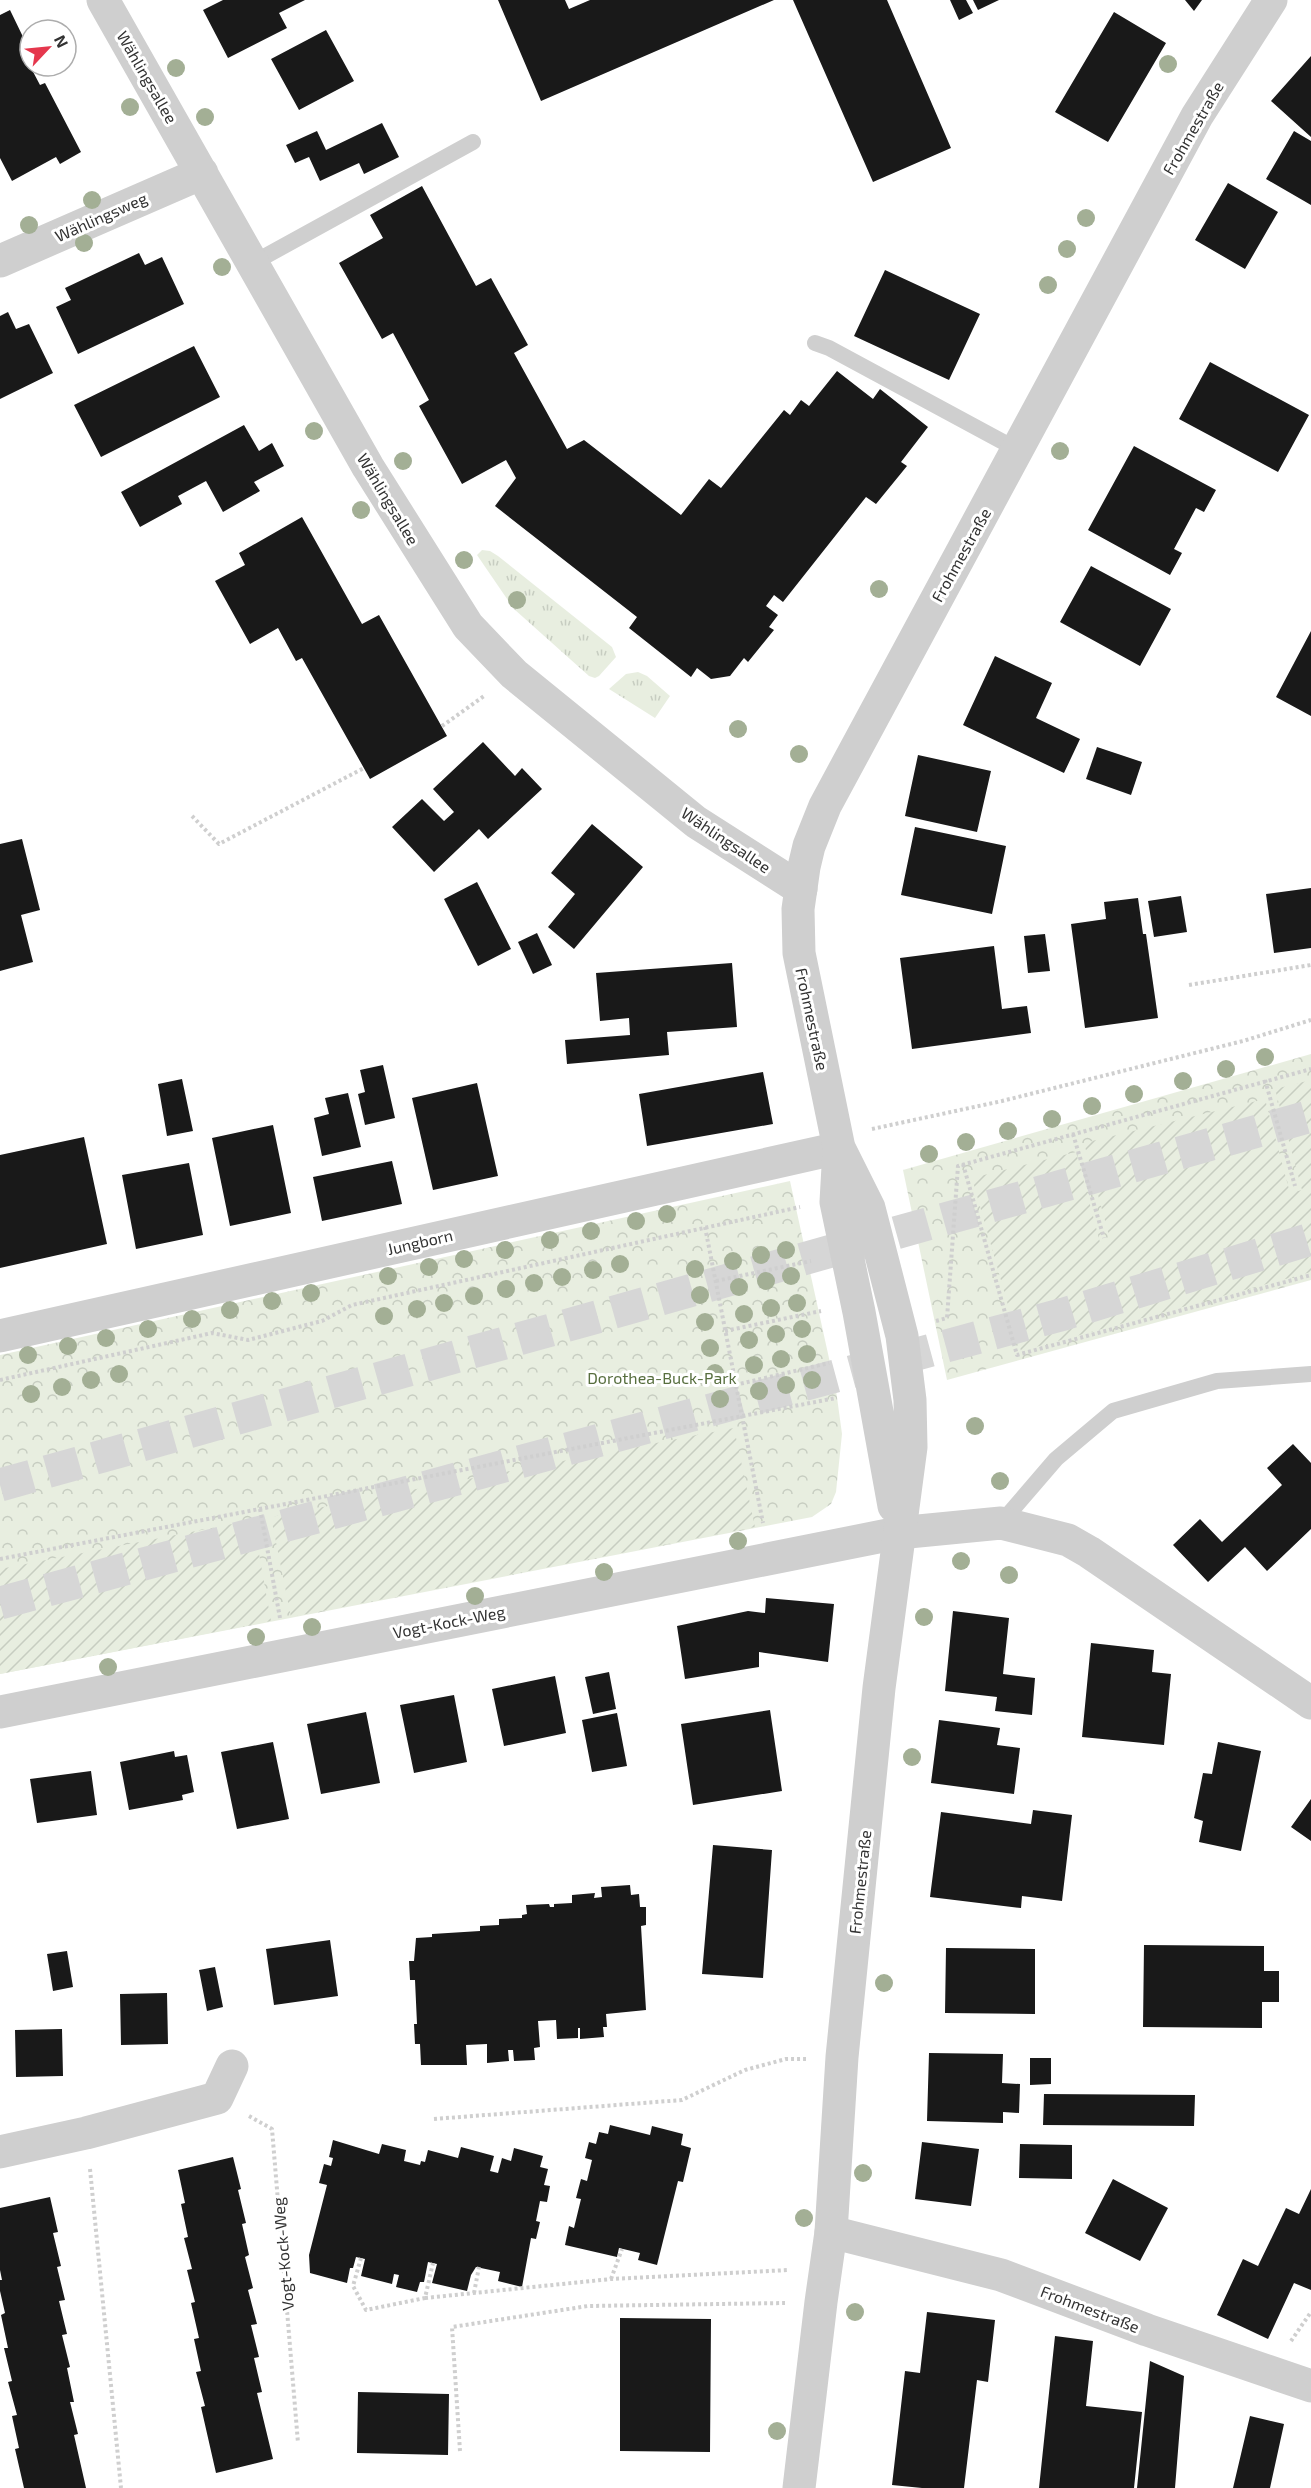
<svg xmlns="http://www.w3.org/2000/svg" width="1311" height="2488" viewBox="0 0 1311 2488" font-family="'Exo 2',sans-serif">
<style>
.grass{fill:url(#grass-tufts)}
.park{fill:url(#park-crowns)}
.garden{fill:url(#garden-furrows)}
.building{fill:#191919}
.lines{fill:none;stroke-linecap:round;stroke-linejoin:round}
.motorway-tunnel{stroke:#d6d6d6;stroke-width:33;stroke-dasharray:33 16;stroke-linecap:butt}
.path{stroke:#cfcfcf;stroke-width:4;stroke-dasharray:3 3;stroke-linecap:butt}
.service{stroke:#cfcfcf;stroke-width:16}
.minor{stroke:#cfcfcf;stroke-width:33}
.tertiary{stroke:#cfcfcf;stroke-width:33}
.tree{fill:#a3af95}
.labels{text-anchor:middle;stroke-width:6;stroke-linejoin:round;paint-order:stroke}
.street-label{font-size:16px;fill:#323232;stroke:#fff}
.park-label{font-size:16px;fill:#576e3e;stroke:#fff}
</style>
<defs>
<pattern id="grass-tufts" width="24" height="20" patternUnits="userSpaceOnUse" patternTransform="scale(1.5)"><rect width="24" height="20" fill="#e8eee0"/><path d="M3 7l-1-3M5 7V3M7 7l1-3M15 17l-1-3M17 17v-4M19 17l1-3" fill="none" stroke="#c7cdc1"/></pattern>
<pattern id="park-crowns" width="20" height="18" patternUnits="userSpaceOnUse" patternTransform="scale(1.5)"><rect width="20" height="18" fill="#e8eee0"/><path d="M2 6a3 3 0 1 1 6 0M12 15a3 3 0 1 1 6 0" fill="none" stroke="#c7cdc1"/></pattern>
<pattern id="garden-furrows" width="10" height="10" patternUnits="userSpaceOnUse" patternTransform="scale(1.5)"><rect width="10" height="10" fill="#e8eee0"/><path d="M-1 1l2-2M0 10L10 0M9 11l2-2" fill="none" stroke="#c7cdc1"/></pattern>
</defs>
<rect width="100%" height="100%" fill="#fff"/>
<path class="grass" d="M 482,550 L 490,551 L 498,556 L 612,647 L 616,657 L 599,676 L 595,678 L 589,676 L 514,609 L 477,555 Z
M 638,672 L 647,676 L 670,696 L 655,718 L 609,689 L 626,674 Z"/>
<path class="park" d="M 1311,1054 L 1311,1280 L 947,1380 L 903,1170 Z
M 790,1181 L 836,1390 L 842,1434 L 836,1492 L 831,1504 L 812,1517 L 0,1674 L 0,1355 Z"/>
<path class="garden" d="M 1311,1080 L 1311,1272 L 1021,1351 L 972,1178 L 1076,1152 L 1101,1246 L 1111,1243 L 1084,1143 L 1265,1099 L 1290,1193 L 1302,1190 L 1275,1089 Z
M 734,1428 L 755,1527 L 291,1617 L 271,1517 Z
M 253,1520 L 271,1621 L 0,1674 L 0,1569 Z"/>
<path class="building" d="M 223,0 L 305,0 L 279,13 L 287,28 L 228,58 L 203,10 Z
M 498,0 L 565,0 L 569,9 L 590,0 L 774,0 L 541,101 Z
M 793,0 L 887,0 L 951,148 L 873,182 Z
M 950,0 L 966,0 L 973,13 L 959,20 Z
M 973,0 L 999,0 L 978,10 Z
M 1185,0 L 1202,0 L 1194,11 Z
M 10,10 L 25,41 L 21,43 L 30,66 L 40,85 L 45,83 L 81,152 L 60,164 L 56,157 L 12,181 L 0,158 L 0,15 Z
M 1114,12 L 1166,43 L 1108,142 L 1055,112 Z
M 326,30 L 354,81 L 299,110 L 271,59 Z
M 1311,56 L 1311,137 L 1271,101 Z
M 382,123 L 399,157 L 364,174 L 359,163 L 320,181 L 309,157 L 295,163 L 286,145 L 317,131 L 326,150 Z
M 1294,131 L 1311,141 L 1311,205 L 1266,179 Z
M 1228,183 L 1278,212 L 1245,269 L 1195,240 Z
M 422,186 L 476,286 L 491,278 L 528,345 L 514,353 L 567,449 L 584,440 L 681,515 L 709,479 L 721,488 L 784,410 L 790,415 L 801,400 L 809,406 L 837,371 L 873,399 L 880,389 L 928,427 L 901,462 L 907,466 L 876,504 L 866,497 L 783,602 L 774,595 L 766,606 L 778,615 L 769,627 L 774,630 L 748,662 L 744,658 L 730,676 L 711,679 L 697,668 L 691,677 L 629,628 L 637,617 L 495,506 L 516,478 L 506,460 L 462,484 L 419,406 L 429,400 L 393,333 L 382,339 L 339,263 L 383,238 L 370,215 Z
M 139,253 L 145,265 L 162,257 L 184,304 L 78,354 L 56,307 L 71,300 L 65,288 Z
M 885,270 L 980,314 L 949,380 L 854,336 Z
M 8,312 L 16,329 L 29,324 L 53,373 L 0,399 L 0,316 Z
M 194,346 L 220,397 L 101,457 L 74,405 Z
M 1210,362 L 1309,415 L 1278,472 L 1179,419 Z
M 244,425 L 259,451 L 272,443 L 284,466 L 254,482 L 260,491 L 223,512 L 206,481 L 178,496 L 182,504 L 140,527 L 121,492 Z
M 1134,446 L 1216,490 L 1204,512 L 1196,508 L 1174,549 L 1182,553 L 1170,575 L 1088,530 Z
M 302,517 L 362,624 L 379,615 L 447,736 L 370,779 L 302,658 L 296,661 L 278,628 L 250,644 L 215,581 L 245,565 L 239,553 Z
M 1091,566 L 1171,609 L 1140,666 L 1060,622 Z
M 1311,631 L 1311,716 L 1276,697 Z
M 995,656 L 1052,683 L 1036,718 L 1080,739 L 1064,773 L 963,725 Z
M 483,742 L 515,776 L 522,768 L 542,789 L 488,839 L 479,829 L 434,872 L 392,827 L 422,799 L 444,821 L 454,812 L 433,789 Z
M 1097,747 L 1142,762 L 1131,795 L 1086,779 Z
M 918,755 L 991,771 L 977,832 L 905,816 Z
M 592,824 L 643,867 L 574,949 L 548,927 L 575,894 L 551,873 Z
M 915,827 L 1006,846 L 992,914 L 901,895 Z
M 22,839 L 40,910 L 21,915 L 33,962 L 0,971 L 0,844 Z
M 477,882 L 511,949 L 478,966 L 444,899 Z
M 1311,888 L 1311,948 L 1274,953 L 1266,894 Z
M 1181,896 L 1187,932 L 1154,937 L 1148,901 Z
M 1138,898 L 1143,934 L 1146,934 L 1158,1018 L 1085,1028 L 1071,924 L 1106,919 L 1104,902 Z
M 537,933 L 552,965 L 533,974 L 518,942 Z
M 1045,934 L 1050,971 L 1028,973 L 1024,936 Z
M 994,946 L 1002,1009 L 1027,1006 L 1031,1033 L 912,1049 L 900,958 Z
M 732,963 L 737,1027 L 667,1032 L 669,1055 L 567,1064 L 565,1040 L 630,1035 L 629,1018 L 600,1021 L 596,973 Z
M 383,1065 L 395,1118 L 365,1125 L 358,1094 L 365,1092 L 360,1070 Z
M 763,1072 L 773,1124 L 647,1146 L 639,1094 Z
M 182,1079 L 193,1131 L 167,1136 L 158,1084 Z
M 477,1083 L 498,1176 L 433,1190 L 412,1098 Z
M 348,1093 L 361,1147 L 322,1156 L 314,1118 L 329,1114 L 325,1098 Z
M 273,1125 L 291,1213 L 230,1226 L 212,1138 Z
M 84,1137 L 107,1244 L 0,1268 L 0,1155 Z
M 392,1161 L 402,1204 L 322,1221 L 313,1177 Z
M 189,1163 L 203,1235 L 136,1249 L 122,1175 Z
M 1293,1444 L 1311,1463 L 1311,1529 L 1267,1571 L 1245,1547 L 1208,1582 L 1173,1545 L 1200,1519 L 1222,1542 L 1282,1485 L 1267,1468 Z
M 766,1598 L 834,1604 L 828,1662 L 759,1652 L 759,1667 L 685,1679 L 677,1626 L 748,1611 L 765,1613 Z
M 953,1611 L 1009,1618 L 1003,1674 L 1035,1678 L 1032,1715 L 995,1711 L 997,1697 L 945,1691 Z
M 1091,1643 L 1154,1650 L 1152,1672 L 1171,1674 L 1164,1745 L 1082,1737 Z
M 609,1672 L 616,1709 L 593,1714 L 585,1677 Z
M 555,1676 L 566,1733 L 504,1746 L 492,1689 Z
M 454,1695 L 467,1762 L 414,1773 L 400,1705 Z
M 770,1710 L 782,1791 L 693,1805 L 681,1724 Z
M 366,1712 L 380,1783 L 321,1794 L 307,1724 Z
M 617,1713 L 627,1766 L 592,1772 L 582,1720 Z
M 939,1720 L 1000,1728 L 997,1745 L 1020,1748 L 1014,1794 L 931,1783 Z
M 273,1742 L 289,1819 L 237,1829 L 221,1752 Z
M 1218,1742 L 1261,1751 L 1241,1851 L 1199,1842 L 1203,1821 L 1194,1818 L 1203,1773 L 1212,1774 Z
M 174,1751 L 175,1757 L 187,1755 L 194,1792 L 182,1795 L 183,1800 L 129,1810 L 120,1762 Z
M 91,1771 L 97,1815 L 37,1823 L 30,1779 Z
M 1311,1799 L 1311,1841 L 1291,1827 Z
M 1033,1810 L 1072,1815 L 1062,1901 L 1022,1896 L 1021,1908 L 930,1897 L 941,1812 L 1031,1824 Z
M 713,1845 L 772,1850 L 763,1978 L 702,1974 Z
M 630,1885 L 631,1895 L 639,1894 L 640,1907 L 646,1907 L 646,1925 L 641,1926 L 646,2010 L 606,2014 L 607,2027 L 603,2027 L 604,2037 L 580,2039 L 580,2028 L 578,2028 L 578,2038 L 557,2039 L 556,2020 L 538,2021 L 540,2047 L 534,2048 L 535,2060 L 514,2061 L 513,2050 L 508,2050 L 509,2061 L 487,2063 L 487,2044 L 466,2045 L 467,2065 L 421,2065 L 420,2044 L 415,2044 L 414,2024 L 417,2024 L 415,1980 L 410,1980 L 409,1961 L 414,1961 L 416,1938 L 432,1937 L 432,1934 L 480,1931 L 480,1926 L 499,1925 L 499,1919 L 522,1918 L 522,1915 L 527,1914 L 526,1905 L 549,1904 L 550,1907 L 554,1907 L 554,1904 L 572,1903 L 572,1895 L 595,1893 L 594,1898 L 602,1897 L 601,1887 Z
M 330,1940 L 338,1996 L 274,2005 L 266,1949 Z
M 1144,1945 L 1264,1946 L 1264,1971 L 1279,1971 L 1279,2002 L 1262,2002 L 1262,2028 L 1143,2027 Z
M 946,1948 L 1035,1949 L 1035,2014 L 945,2013 Z
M 67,1951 L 73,1987 L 53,1991 L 47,1954 Z
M 215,1967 L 223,2007 L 207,2011 L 199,1970 Z
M 167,1993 L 168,2044 L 121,2045 L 120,1994 Z
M 62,2029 L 63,2076 L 16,2077 L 15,2030 Z
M 929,2053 L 1003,2054 L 1002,2083 L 1020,2084 L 1019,2113 L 1003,2112 L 1003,2123 L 927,2121 Z
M 1030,2058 L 1051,2058 L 1051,2084 L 1030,2085 Z
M 1044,2094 L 1195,2095 L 1194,2126 L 1043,2125 Z
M 610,2125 L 650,2135 L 652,2126 L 683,2134 L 681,2145 L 691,2148 L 683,2182 L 678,2181 L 657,2265 L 638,2260 L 640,2253 L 619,2248 L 617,2257 L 565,2245 L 569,2226 L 574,2228 L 581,2199 L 576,2198 L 581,2179 L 587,2181 L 592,2160 L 585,2158 L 589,2142 L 596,2144 L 599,2132 L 608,2134 Z
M 333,2140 L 379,2154 L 382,2144 L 406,2150 L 404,2161 L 420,2165 L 421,2161 L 425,2162 L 428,2150 L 458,2158 L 461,2147 L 494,2156 L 490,2171 L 498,2173 L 502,2158 L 511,2161 L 514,2148 L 543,2156 L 540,2167 L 548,2169 L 544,2185 L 550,2186 L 547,2202 L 540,2201 L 536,2221 L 540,2222 L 536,2239 L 531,2238 L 522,2287 L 498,2281 L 500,2272 L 476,2267 L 471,2275 L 467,2291 L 432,2283 L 437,2264 L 428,2262 L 424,2282 L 420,2282 L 417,2292 L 396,2287 L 399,2275 L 394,2274 L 392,2284 L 361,2276 L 365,2259 L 356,2257 L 353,2268 L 350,2268 L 347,2283 L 310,2273 L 309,2255 L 327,2185 L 319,2183 L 324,2164 L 331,2166 L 333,2158 L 329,2157 Z
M 922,2142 L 979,2149 L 971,2206 L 915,2199 Z
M 1020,2144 L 1072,2145 L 1072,2179 L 1019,2178 Z
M 233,2157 L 241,2189 L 238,2190 L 246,2223 L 242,2224 L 249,2255 L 245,2257 L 253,2288 L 248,2290 L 257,2324 L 251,2325 L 259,2357 L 254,2358 L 262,2392 L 257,2393 L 273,2459 L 216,2473 L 201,2407 L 205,2406 L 196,2372 L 201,2371 L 194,2339 L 199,2338 L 191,2303 L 195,2302 L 187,2270 L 192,2269 L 184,2238 L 188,2237 L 181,2204 L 185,2203 L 178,2170 Z
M 1113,2179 L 1168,2208 L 1140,2261 L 1085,2233 Z
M 1311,2189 L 1311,2290 L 1294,2283 L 1268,2339 L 1217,2315 L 1243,2259 L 1258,2266 L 1286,2208 L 1299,2214 Z
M 50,2197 L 58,2232 L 53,2233 L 61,2266 L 57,2267 L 65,2300 L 59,2301 L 67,2334 L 62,2335 L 70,2367 L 67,2368 L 74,2402 L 70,2402 L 78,2434 L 74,2435 L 86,2488 L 24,2488 L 15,2449 L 19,2448 L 12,2416 L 17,2415 L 8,2382 L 12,2381 L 4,2348 L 8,2348 L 1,2315 L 5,2313 L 0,2291 L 0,2280 L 2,2280 L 0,2270 L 0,2208 Z
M 927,2312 L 995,2320 L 988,2382 L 977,2380 L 964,2488 L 922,2488 L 892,2485 L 905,2371 L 920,2373 Z
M 620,2318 L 711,2319 L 710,2452 L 620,2451 Z
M 1055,2336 L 1093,2341 L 1086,2406 L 1142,2412 L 1134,2488 L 1039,2488 Z
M 1150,2361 L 1184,2376 L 1175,2488 L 1137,2488 Z
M 358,2392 L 449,2394 L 448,2455 L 357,2453 Z
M 1250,2416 L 1284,2424 L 1270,2488 L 1233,2488 Z"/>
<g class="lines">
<path class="motorway-tunnel" d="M 0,1485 L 1311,1116
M 0,1603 L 1064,1314 L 1311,1239"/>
<path class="path" d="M 442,726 L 484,696
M 192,816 L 219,844 L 364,768
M 1189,985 L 1311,965
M 1265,1080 L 1295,1186
M 872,1129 L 1002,1101 L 1243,1041 L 1311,1020
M 1073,1134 L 1104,1238
M 963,1164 L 1017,1355 L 1311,1275
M 705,1227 L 763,1523
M 716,1281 L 811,1261
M 936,1321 L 947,1318 L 958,1166 L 1311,1069
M 725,1331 L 821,1311
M 0,1380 L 212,1333 L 248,1340 L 322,1321 L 352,1305 L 800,1207
M 735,1385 L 829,1363
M 260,1509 L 280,1618
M 0,1559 L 836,1398
M 249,2116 L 272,2129 L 298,2443
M 434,2119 L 682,2100 L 745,2070 L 786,2059 L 806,2059
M 90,2169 L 121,2488
M 361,2258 L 353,2286 L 366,2310 L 425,2298 L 433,2263
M 611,2279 L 622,2249
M 474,2293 L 479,2267
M 425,2298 L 611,2279 L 789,2270
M 1291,2341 L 1311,2312
M 460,2451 L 452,2327 L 588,2306 L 785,2303"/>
<path class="service" d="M 253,263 L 473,142
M 815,343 L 829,348 L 1018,450
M 1001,1523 L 1056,1459 L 1113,1411 L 1217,1381 L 1311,1374"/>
<path class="minor" d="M 103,0 L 368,467 L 468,626 L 514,674 L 696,822 L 801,889
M 0,261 L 202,173
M 0,1336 L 839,1148
M 0,1712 L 898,1533 L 1001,1523 L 1068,1540 L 1089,1552 L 1311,1703
M 0,2152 L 86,2133 L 217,2098 L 232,2066
M 831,2232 L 1001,2275 L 1147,2330 L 1311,2386"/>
<path class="tertiary" d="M 839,1149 L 836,1202 L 859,1312 L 894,1506
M 799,2488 L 821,2302 L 831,2232 L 842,2057 L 879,1688 L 911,1447 L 910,1400 L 902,1336 L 869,1208 L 839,1148 L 799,953 L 798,909 L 804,867 L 809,846 L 825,806 L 1197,116 L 1271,0"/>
</g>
<g class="tree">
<circle cx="1168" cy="64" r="9"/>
<circle cx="176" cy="68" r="9"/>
<circle cx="130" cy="107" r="9"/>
<circle cx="205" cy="117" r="9"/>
<circle cx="92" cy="200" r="9"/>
<circle cx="1086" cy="218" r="9"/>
<circle cx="29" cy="225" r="9"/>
<circle cx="84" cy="243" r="9"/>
<circle cx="1067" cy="249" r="9"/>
<circle cx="222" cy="267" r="9"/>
<circle cx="1048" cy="285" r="9"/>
<circle cx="314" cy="431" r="9"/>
<circle cx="1060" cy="451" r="9"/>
<circle cx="403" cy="461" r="9"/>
<circle cx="361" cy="510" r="9"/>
<circle cx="464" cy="560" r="9"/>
<circle cx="879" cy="589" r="9"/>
<circle cx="517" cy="600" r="9"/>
<circle cx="738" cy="729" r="9"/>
<circle cx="799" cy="754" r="9"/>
<circle cx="1265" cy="1057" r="9"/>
<circle cx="1226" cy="1069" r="9"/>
<circle cx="1183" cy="1081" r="9"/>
<circle cx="1134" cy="1094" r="9"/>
<circle cx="1092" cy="1106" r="9"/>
<circle cx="1052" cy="1119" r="9"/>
<circle cx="1008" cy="1131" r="9"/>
<circle cx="966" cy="1142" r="9"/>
<circle cx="929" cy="1154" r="9"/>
<circle cx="667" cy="1214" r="9"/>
<circle cx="636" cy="1221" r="9"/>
<circle cx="591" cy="1231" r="9"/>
<circle cx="550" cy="1240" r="9"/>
<circle cx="505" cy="1250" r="9"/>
<circle cx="786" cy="1250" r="9"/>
<circle cx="761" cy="1255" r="9"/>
<circle cx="464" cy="1259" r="9"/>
<circle cx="733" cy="1261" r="9"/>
<circle cx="620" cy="1264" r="9"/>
<circle cx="429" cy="1267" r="9"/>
<circle cx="695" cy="1269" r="9"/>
<circle cx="593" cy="1270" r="9"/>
<circle cx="388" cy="1276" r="9"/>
<circle cx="791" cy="1276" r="9"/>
<circle cx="562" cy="1277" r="9"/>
<circle cx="766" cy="1281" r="9"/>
<circle cx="534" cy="1283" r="9"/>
<circle cx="739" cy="1287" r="9"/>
<circle cx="506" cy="1289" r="9"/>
<circle cx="311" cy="1293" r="9"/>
<circle cx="700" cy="1295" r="9"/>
<circle cx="474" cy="1296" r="9"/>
<circle cx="272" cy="1301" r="9"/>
<circle cx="444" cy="1303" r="9"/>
<circle cx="797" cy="1303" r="9"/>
<circle cx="771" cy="1308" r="9"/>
<circle cx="417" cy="1309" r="9"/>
<circle cx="230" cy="1310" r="9"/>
<circle cx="744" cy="1314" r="9"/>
<circle cx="384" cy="1316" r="9"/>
<circle cx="192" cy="1319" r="9"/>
<circle cx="705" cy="1322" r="9"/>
<circle cx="148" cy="1329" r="9"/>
<circle cx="802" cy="1329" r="9"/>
<circle cx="776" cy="1334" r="9"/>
<circle cx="106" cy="1338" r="9"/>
<circle cx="749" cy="1340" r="9"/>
<circle cx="68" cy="1346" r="9"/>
<circle cx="710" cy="1348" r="9"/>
<circle cx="807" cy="1354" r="9"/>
<circle cx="28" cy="1355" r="9"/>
<circle cx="781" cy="1359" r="9"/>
<circle cx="754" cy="1365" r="9"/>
<circle cx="715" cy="1373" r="9"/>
<circle cx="119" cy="1374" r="9"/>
<circle cx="91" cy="1380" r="9"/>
<circle cx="812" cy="1380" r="9"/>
<circle cx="786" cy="1385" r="9"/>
<circle cx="62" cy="1387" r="9"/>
<circle cx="759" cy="1391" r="9"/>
<circle cx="31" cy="1394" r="9"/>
<circle cx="720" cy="1399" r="9"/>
<circle cx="975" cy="1426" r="9"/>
<circle cx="1000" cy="1481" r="9"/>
<circle cx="738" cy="1541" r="9"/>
<circle cx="961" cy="1561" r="9"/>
<circle cx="604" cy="1572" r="9"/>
<circle cx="1009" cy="1575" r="9"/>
<circle cx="475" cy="1596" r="9"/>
<circle cx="924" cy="1617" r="9"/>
<circle cx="312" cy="1627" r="9"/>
<circle cx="256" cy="1637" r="9"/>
<circle cx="108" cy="1667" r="9"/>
<circle cx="912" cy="1757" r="9"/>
<circle cx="884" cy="1983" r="9"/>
<circle cx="863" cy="2173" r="9"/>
<circle cx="804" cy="2218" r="9"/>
<circle cx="855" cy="2312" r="9"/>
<circle cx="777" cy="2431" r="9"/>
</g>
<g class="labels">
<g class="street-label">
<text transform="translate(147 77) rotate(60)" y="6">Wählingsallee</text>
<text transform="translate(1193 128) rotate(-60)" y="6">Frohmestraße</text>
<text transform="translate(101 217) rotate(-24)" y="6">Wählingsweg</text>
<text transform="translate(388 499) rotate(59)" y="6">Wählingsallee</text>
<text transform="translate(961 555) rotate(-61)" y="6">Frohmestraße</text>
<text transform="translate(726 840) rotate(34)" y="6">Wählingsallee</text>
<text transform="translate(812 1019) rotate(78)" y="6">Frohmestraße</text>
<text transform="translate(420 1242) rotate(-13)" y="6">Jungborn</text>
<text transform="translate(449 1622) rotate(-11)" y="6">Vogt-Kock-Weg</text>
<text transform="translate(860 1882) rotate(-84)" y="6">Frohmestraße</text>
<text transform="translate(283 2254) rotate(-95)" y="6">Vogt-Kock-Weg</text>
<text transform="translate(1090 2309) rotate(21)" y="6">Frohmestraße</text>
</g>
<g class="park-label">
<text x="662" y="1384">Dorothea-Buck-Park</text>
</g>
</g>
<g transform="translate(48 48) rotate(64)"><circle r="28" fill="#ffffff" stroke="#adadad" stroke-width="1.5"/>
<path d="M0-4.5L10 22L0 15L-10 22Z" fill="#e5374d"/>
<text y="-9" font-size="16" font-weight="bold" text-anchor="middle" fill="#323232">N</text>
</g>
</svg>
